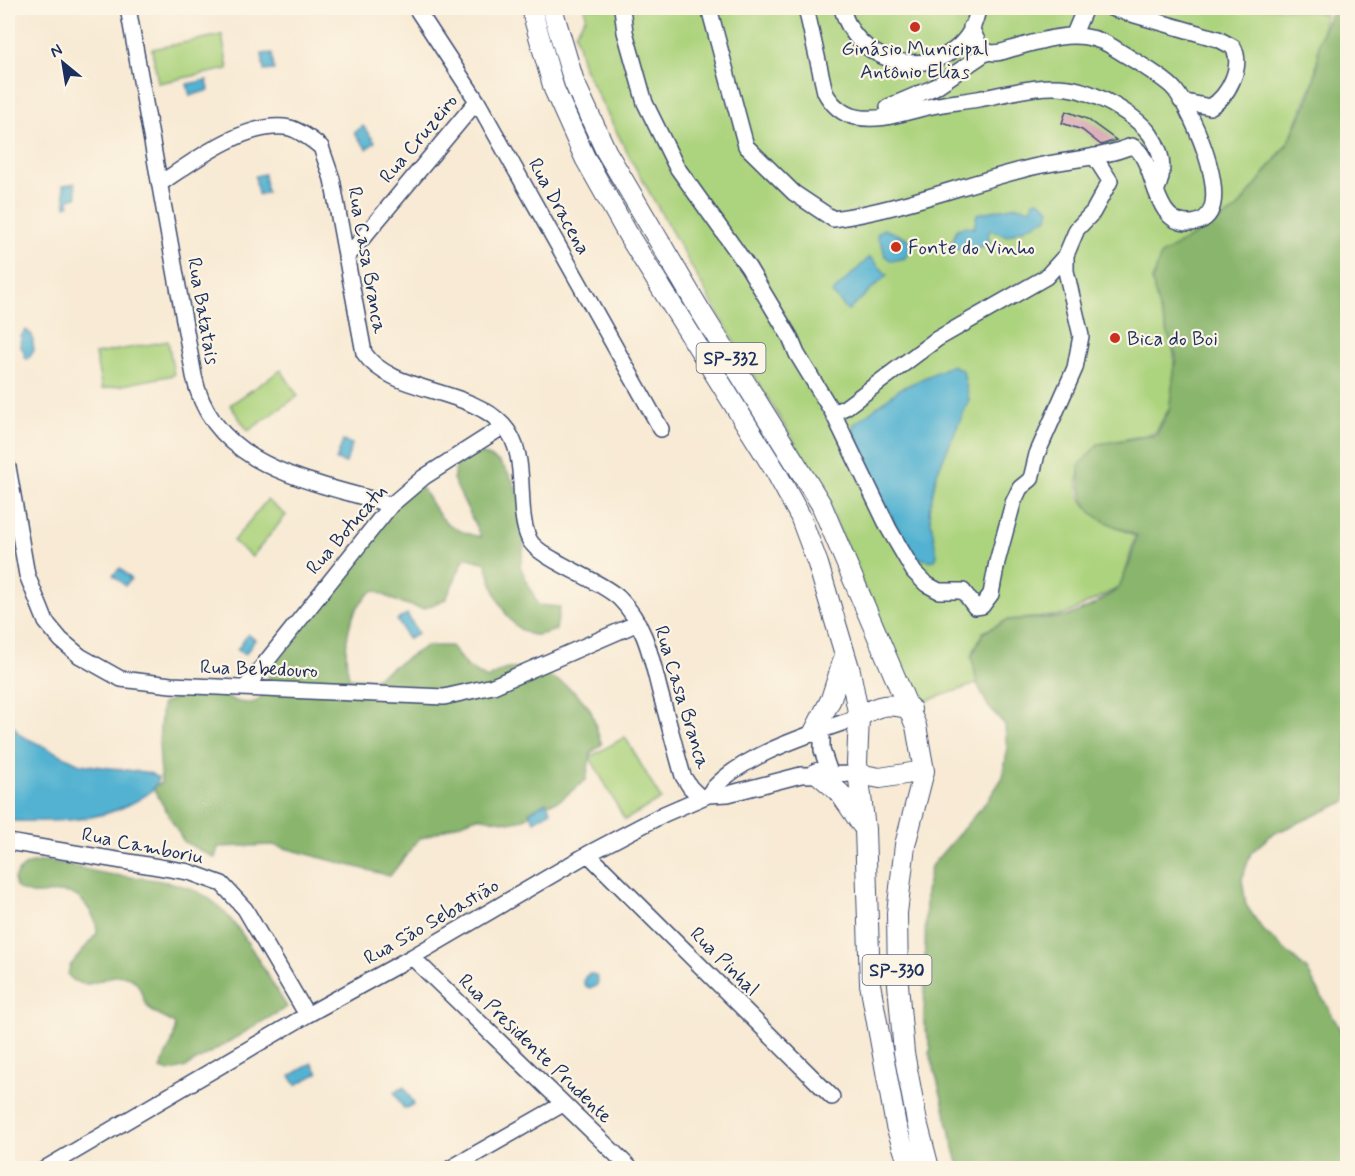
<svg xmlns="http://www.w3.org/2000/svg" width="1355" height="1176" viewBox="0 0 1355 1176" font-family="Mynerve,sans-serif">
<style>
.green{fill:#acd37d;stroke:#64816e;stroke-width:1.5}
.forest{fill:#89b56c;stroke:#527265;stroke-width:1.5}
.water{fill:#52b2d1;stroke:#367098;stroke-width:1.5}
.building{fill:#d39bae}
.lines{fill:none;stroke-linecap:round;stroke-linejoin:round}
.minor-casing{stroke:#3c4b70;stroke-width:18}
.major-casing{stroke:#3c4b70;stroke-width:22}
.minor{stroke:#fff;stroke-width:15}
.major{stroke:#fff;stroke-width:20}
.poi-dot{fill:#c8321e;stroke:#fcf5e5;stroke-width:2}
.labels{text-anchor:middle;stroke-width:4.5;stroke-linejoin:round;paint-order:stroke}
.shield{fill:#fcf5e5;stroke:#5e6a86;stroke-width:1.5}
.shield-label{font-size:18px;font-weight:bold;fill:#1b2f5e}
.poi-label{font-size:20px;fill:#1b2f5e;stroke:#fcf5e5;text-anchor:start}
.street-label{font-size:20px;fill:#1b2f5e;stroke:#fcf5e5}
</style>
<rect width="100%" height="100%" fill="#fcf5e5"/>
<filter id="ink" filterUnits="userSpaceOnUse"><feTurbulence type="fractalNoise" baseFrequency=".0167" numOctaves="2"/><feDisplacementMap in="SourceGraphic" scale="12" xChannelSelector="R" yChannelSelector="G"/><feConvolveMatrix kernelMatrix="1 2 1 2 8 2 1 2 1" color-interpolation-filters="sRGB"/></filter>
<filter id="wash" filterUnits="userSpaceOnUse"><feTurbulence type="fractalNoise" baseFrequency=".008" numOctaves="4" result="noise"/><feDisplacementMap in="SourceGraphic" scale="24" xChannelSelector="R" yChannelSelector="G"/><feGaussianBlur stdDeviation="1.35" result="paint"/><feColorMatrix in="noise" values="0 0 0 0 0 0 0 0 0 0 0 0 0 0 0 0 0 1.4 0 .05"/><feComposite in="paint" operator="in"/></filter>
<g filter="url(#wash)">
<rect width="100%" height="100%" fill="#f8ead4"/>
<path class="green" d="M 585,8 L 1284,8 L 1325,14 L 1314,80 L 1289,141 L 1237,210 L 1165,253 L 1152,280 L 1174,353 L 1173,402 L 1155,433 L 1098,445 C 1093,452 1085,460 1081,468 C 1064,507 1109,523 1135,536 L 1122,586 L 1065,615 L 1007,620 L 983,632 L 971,656 L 979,683 L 914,705 L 819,482 L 746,363 L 630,158 L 584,68 L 575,33 L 586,17 Z
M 222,35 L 228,69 L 158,83 L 152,49 Z
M 168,341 L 174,375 L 102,389 L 95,354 Z
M 281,370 L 298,396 L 248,431 L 230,405 Z
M 267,500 L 286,515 L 252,557 L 233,541 Z
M 625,737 L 661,799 L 625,820 L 590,757 Z"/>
<path class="forest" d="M 1344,8 L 1348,8 L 1347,801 L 1271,835 L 1251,853 L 1242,879 L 1246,905 L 1262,929 L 1307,970 L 1347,1042 L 1347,1168 L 960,1168 C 947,1130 943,1092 929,1053 L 931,1048 L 924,1024 L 926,892 L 931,866 L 988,800 L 1003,777 L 1007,751 L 1005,725 L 988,706 L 977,683 L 972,657 L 983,633 L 1008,620 L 1067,617 L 1093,605 L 1118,589 L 1130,562 L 1137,536 C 1096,516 1079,519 1079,466 L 1098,444 L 1156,435 L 1169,411 L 1176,356 L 1158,306 L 1152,281 L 1161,255 L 1236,210 L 1287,145 L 1311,94 L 1317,67 L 1319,41 L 1329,15 Z
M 481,453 C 487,456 497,459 501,464 C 526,492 529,532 520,566 L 538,605 L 560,607 L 556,630 C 549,632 539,636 533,635 C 505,629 492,587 486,563 L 465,557 L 446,599 L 423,609 L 398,602 L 374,590 C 347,609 342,648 349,678 L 372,680 L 426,646 L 451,646 L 466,666 L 487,679 C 493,676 501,669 508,669 C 538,666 569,683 587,705 C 597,718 595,732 602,744 L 591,753 L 586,780 L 560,800 L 541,806 L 524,819 L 510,822 L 477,817 L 419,839 L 390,876 L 273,845 L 218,847 L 215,858 L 184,842 L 148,779 L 158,785 L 161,783 L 159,743 L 162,704 L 187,692 L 227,692 L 224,696 C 235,702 249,707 260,699 L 275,660 L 406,484 L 423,489 C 440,519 446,530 481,537 L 453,479 L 459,458 Z
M 47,861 C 66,863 83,870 102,873 C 138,880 187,877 216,904 C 246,931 265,974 287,1007 L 186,1067 L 169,1072 L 161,1069 C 164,1053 176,1043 175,1025 C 167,1017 154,1016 148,1007 C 140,998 143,983 128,977 C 106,969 88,998 68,975 L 70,966 L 97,933 C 97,923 94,916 88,908 C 65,875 42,907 16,887 L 14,879 C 21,864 32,862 47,861 Z"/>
<path class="water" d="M 272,53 L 274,70 L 264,71 L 262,54 Z
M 207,80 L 209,90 L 190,96 L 187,84 Z
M 363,126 L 375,142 L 367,149 L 354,133 Z
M 264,174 L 267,193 L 258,195 L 255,176 Z
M 75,183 L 77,197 L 69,199 L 69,205 L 66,206 L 63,185 Z
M 1039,200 L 1050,209 L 1048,218 L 1007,236 L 991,230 L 988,234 L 990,244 L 968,251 L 958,250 L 952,242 L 957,229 L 966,226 L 974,228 L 977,214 L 1017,206 L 1031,209 L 1034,201 Z
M 884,229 L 907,238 L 911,246 L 905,258 L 892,261 L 885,256 L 882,244 L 877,238 L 878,233 Z
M 870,257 L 887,275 L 848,311 L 832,293 Z
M 26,330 L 32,335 L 34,350 L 28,359 L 24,358 L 24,351 L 20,346 L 21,336 Z
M 952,365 L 963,371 L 969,400 L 937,473 L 929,510 L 937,556 L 935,560 C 925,562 918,558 911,551 C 900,538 854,441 853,425 L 900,389 Z
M 343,441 L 352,444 L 346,463 L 336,460 Z
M 120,568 L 131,579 L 125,586 L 113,575 Z
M 407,614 L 418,633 L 408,639 L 397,620 Z
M 248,634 L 255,640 L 245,655 L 237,650 Z
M 8,718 L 20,735 L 80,764 L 150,773 L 158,778 C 155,791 148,794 136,801 C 97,823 52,822 8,821 Z
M 546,802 L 551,811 L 534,821 L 529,812 Z
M584 981a7 7 0 1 1 14 0a7 7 0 1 1-14 0Z
M 312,1063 L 318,1073 L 296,1085 L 290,1076 Z
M 404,1087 L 414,1104 L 404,1109 L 394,1092 Z"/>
<g id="blocks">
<path class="building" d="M 1066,111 L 1087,119 L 1116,140 L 1101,145 L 1082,130 L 1062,123 Z"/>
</g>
</g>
<g filter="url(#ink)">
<use href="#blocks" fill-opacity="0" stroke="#3c4b70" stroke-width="1.5"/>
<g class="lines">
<g class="minor-casing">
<path id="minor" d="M 128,8 L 194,376 C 213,469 314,481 391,505
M 416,8 L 477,101 L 661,429
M 622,8 L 625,32 L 645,103 L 676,166 L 748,267 L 790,337 L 797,354 L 833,413 L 889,529 L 914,572 L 926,584 L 939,591 L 963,591 L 975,607 L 982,606 L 991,594 L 997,562 L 1013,503 L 1020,488 L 1031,479 L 1037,454 L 1075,368 L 1081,336 L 1066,271 L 1066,255 L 1077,229 L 1093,212 L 1110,181 L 1094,156
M 709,8 L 746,146 L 794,193 L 833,219 C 901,210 966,183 1033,167 C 1068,159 1098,159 1132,146 C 1157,157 1150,225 1190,223 C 1244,222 1191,110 1175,90 C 1166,78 1126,56 1111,46 C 1081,27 1046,39 1015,48 C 1006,50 998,55 989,52 C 979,50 975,36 971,27
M 806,8 L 825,92 C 831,104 843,115 856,117 C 881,122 905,112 928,107 C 944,103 961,102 978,99 C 1007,94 1038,84 1068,88 C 1093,91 1135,114 1150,134 C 1162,151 1166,169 1157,189
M 842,8 C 860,80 967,82 978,8
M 1111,8 L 1218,39 L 1233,47 C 1244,66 1228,97 1210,107 L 1181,101
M 1074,34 L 1085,8
M 888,107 L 935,87 L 987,52
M 161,183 C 193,161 249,119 290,128 C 301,131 312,140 321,147 L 332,179 L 364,353 C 392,394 468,387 503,425 C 531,455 514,506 529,539 C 537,558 599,579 619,598 C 646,625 651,657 660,692 C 668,720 675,748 683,776 L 690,787 L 701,798
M 346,258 L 477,101
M 833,413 L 846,407 L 937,339 L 1046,277 L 1066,255
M 8,467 L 27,575 L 46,622 L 61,640 L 80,656 L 121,679 L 171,685 L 444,697 L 493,686 L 638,623
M 246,687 L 391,505 L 424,477 L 504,426
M 822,730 L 822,750 L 830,773
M 708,795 C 736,756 814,733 859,717
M 8,842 L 189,872 L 222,884 L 245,909 L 307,1015
M 588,854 L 832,1097
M 412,957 L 630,1168
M 46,1168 L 307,1015 L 412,957 L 588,854 L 664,814 L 708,795 L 728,794 L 801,775 L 858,774
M 451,1168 L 563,1104"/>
</g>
<g class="major-casing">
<path id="major" d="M 531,8 L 554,89 L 585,158 L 630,238 L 776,472 L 800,516 L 818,564 L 850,671 L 859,717 L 857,763 L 865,829 L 870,984 L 896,1126 L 910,1168
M 552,8 L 574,82 L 606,151 L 698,307 L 821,504 L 916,726 L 924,771 L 905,845 L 897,913 L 898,984 L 904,1053 L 917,1122 L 929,1168
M 859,717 C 879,704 888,703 911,709
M 814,732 L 831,699 L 845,655
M 817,773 L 840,793 L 862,825
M 858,774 L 880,778 L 924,771"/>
</g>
<use href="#minor" class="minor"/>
<use href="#major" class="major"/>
</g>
</g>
<g class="poi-dot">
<circle cx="915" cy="27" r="6"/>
<circle cx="896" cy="247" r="6"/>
<circle cx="1115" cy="338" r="6"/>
</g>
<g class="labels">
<g class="shield">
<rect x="696.5" y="343" width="69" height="30" rx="4.5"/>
<rect x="862.5" y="955" width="69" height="30" rx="4.5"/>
</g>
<g class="shield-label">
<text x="731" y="364">SP-332</text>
<text x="897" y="976">SP-330</text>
</g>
<g class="poi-label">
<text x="915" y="55" text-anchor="middle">Ginásio Municipal<tspan x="915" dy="23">Antônio Elias</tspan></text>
<text x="908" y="254">Fonte do Vinho</text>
<text x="1127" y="345">Bica do Boi</text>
</g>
<g class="street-label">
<text transform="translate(418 138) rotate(-50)" y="7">Rua Cruzeiro</text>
<text transform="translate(560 206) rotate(61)" y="7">Rua Dracena</text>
<text transform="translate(368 260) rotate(80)" y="7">Rua Casa Branca</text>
<text transform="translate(204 311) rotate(80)" y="7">Rua Batatais</text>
<text transform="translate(346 529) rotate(-49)" y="7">Rua Botucatu</text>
<text transform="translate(259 668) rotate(2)" y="7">Rua Bebedouro</text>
<text transform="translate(683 697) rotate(73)" y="7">Rua Casa Branca</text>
<text transform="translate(143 845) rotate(11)" y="7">Rua Camboriu</text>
<text transform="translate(431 921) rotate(-30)" y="7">Rua São Sebastião</text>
<text transform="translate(725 961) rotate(45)" y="7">Rua Pinhal</text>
<text transform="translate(536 1048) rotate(44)" y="7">Rua Presidente Prudente</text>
</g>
</g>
<rect width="1355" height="1176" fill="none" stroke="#fcf5e5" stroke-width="30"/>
<g transform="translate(63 63) rotate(330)" stroke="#fcf5e5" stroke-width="4.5" paint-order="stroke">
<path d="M0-4.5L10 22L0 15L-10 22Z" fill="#1b2f5e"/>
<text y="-9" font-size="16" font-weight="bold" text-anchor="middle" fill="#1b2f5e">N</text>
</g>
</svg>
